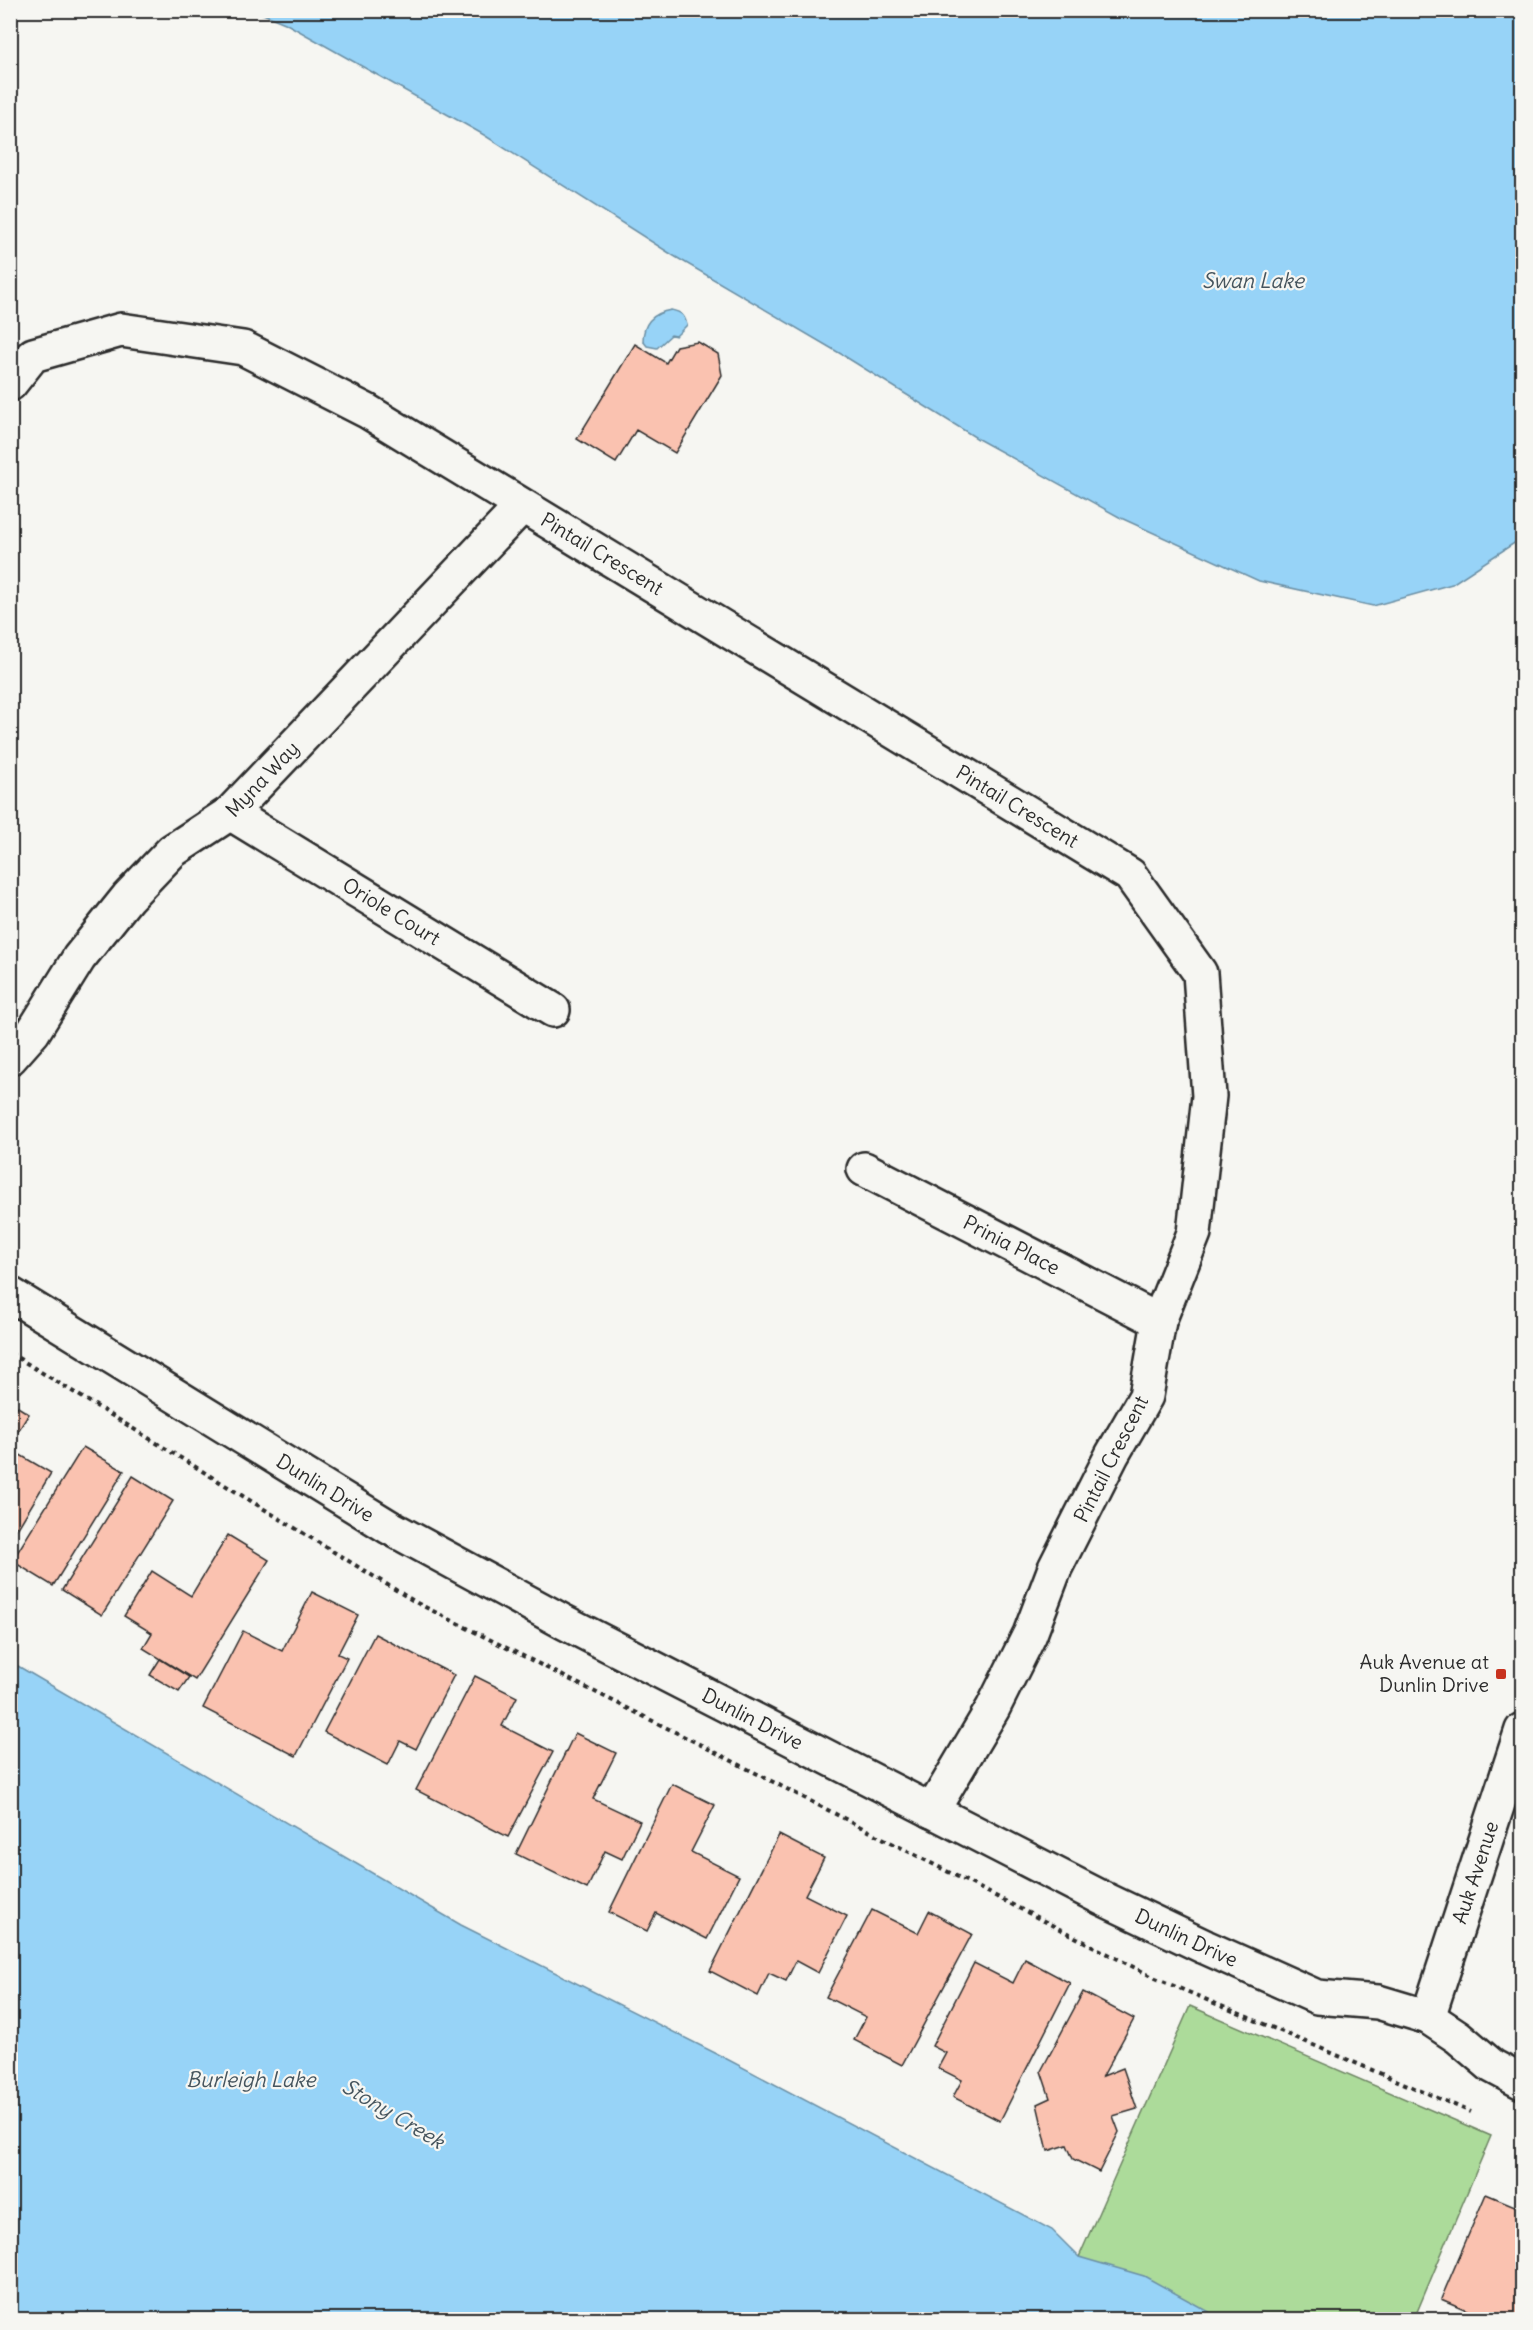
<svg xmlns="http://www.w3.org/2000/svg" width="1533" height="2330" viewBox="0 0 1533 2330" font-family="Delius,sans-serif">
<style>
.green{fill:#acdb9a;stroke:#6c8362;stroke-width:1.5}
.water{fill:#97d3f7;stroke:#6c90a5;stroke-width:1.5}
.building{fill:#fac2b0;stroke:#2b2b2b;stroke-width:1.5}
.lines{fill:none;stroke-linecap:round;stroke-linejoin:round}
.minor-casing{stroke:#2b2b2b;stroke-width:38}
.path{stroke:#2b2b2b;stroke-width:4;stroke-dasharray:4.5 4.5;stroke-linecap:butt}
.minor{stroke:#f6f6f2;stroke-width:33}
.poi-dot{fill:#c8321e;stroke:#f6f6f2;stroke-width:2}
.labels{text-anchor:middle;stroke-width:4.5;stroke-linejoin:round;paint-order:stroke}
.street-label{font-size:20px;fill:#2b2b2b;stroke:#f6f6f2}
.poi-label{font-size:20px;fill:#2b2b2b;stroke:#f6f6f2;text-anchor:end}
.water-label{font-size:21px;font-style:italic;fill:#46555e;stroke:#f6f6f2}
</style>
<rect width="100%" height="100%" fill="#f6f6f2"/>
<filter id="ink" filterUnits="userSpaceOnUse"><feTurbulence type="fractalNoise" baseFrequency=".0167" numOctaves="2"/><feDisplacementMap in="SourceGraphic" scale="12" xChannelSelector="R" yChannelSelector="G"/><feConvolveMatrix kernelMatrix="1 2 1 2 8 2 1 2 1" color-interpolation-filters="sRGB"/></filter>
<g filter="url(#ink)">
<path class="green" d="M 1190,2006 L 1491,2136 L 1414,2319 L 1222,2319 L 1079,2257 Z"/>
<path class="water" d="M 256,11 L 1522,11 L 1522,538 L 1452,584 L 1373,606 L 1259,581 L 1121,518 L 978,439 L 841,354 L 674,256 L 484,135 L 285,23 Z
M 671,310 C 681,312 685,315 687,325 L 676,336 L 671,335 L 657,348 L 647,346 L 643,341 C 643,323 653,313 671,310 Z
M 11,1662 L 461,1925 L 723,2057 L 1052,2230 L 1079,2257 L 1144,2276 L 1222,2319 L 11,2319 Z"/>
<path class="building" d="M 698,342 L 718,354 L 722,375 L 675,453 L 636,430 L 616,463 L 577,439 L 635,344 L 666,363 L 676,346 Z
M 10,1402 L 29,1414 L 10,1444 Z
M 83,1447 L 124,1471 L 53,1586 L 12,1561 Z
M 10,1449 L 51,1473 L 18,1528 L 10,1523 Z
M 133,1476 L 173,1501 L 102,1615 L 62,1590 Z
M 228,1535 L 269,1560 L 195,1680 L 143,1648 L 152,1633 L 124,1616 L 152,1571 L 191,1596 Z
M 312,1592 L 358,1615 L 338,1654 L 347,1658 L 296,1756 L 203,1708 L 243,1631 L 282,1651 Z
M 375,1634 L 454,1675 L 416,1749 L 400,1741 L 388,1765 L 324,1732 Z
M 160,1659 L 189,1677 L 179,1692 L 150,1675 Z
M 475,1676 L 517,1697 L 502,1726 L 553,1752 L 508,1837 L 416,1790 Z
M 575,1733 L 616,1753 L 593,1799 L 640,1821 L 622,1859 L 605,1851 L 587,1889 L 516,1854 Z
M 672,1784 L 715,1805 L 691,1852 L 739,1876 L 707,1939 L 656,1913 L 647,1931 L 609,1912 Z
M 779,1835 L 824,1858 L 805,1895 L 847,1916 L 818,1973 L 796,1961 L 786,1981 L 769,1973 L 758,1996 L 710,1971 Z
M 872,1910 L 918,1933 L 929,1911 L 972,1934 L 902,2065 L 854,2040 L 866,2017 L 826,1997 Z
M 1025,1959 L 1070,1983 L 1000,2121 L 953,2097 L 962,2080 L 938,2068 L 946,2053 L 932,2046 L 974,1963 L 1013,1983 Z
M 1083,1992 L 1134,2019 L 1103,2076 L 1123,2068 L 1137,2109 L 1113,2116 L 1119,2132 L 1099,2172 L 1073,2159 L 1067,2145 L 1048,2151 L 1037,2104 L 1050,2098 L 1041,2071 Z
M 1486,2194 L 1522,2209 L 1522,2320 L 1490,2320 L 1441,2299 Z"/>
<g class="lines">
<g class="minor-casing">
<g id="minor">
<path id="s1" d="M 10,384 L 33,355 L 121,330 L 243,348 L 367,411 L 1130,875 L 1200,973 L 1209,1096 L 1194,1233 L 1159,1321 L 1146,1396 L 1112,1455 L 1055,1568 L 1030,1634 L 993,1708 L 932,1811"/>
<path id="s2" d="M 230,813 L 553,1010"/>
<path id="s3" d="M 10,1058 L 33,1032 L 79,958 L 128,897 L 172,851 L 230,813 L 522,506"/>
<path id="s4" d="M 864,1169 L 1159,1321"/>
<path id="s5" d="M 10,1294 L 389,1527 L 564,1622 L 1102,1898 L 1205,1947 L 1317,1997 L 1378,2002 L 1428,2017 L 1458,2037 L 1492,2066 L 1522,2082"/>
<path id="s6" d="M 1428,2017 L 1522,1730"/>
</g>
</g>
<path class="path" d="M 10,1353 L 417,1603 L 705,1747 L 1153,1977 L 1471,2112"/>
<use href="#minor" class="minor"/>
</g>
</g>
<rect class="poi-dot" x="1495" y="1668" width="12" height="12" rx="3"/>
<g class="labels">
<g class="street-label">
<text dy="7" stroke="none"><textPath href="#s1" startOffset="666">Pintail Crescent</textPath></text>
<text dy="7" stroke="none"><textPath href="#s3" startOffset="380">Myna Way</textPath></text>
<text dy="7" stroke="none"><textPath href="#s1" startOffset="1152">Pintail Crescent</textPath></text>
<text dy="7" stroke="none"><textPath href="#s2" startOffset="189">Oriole Court</textPath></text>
<text dy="7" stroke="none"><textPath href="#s4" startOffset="166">Prinia Place</textPath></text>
<text transform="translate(1111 1459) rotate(-63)" y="7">Pintail Crescent</text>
<text dy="7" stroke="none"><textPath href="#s5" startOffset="370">Dunlin Drive</textPath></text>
<text dy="7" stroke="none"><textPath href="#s5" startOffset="856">Dunlin Drive</textPath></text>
<text dy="7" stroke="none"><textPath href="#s6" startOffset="152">Auk Avenue</textPath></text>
<text dy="7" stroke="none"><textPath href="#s5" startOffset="1342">Dunlin Drive</textPath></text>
</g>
<g class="poi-label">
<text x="1489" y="1669">Auk Avenue at<tspan x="1489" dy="23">Dunlin Drive</tspan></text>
</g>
<g class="water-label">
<text x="1253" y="288">Swan Lake</text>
<text x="251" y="2087">Burleigh Lake</text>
<text transform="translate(393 2114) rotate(31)" y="7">Stony Creek</text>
</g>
</g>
<rect width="1533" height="2330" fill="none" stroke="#f6f6f2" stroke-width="36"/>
<rect x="18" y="18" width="1497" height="2294" fill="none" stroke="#2b2b2b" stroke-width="2" filter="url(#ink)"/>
</svg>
